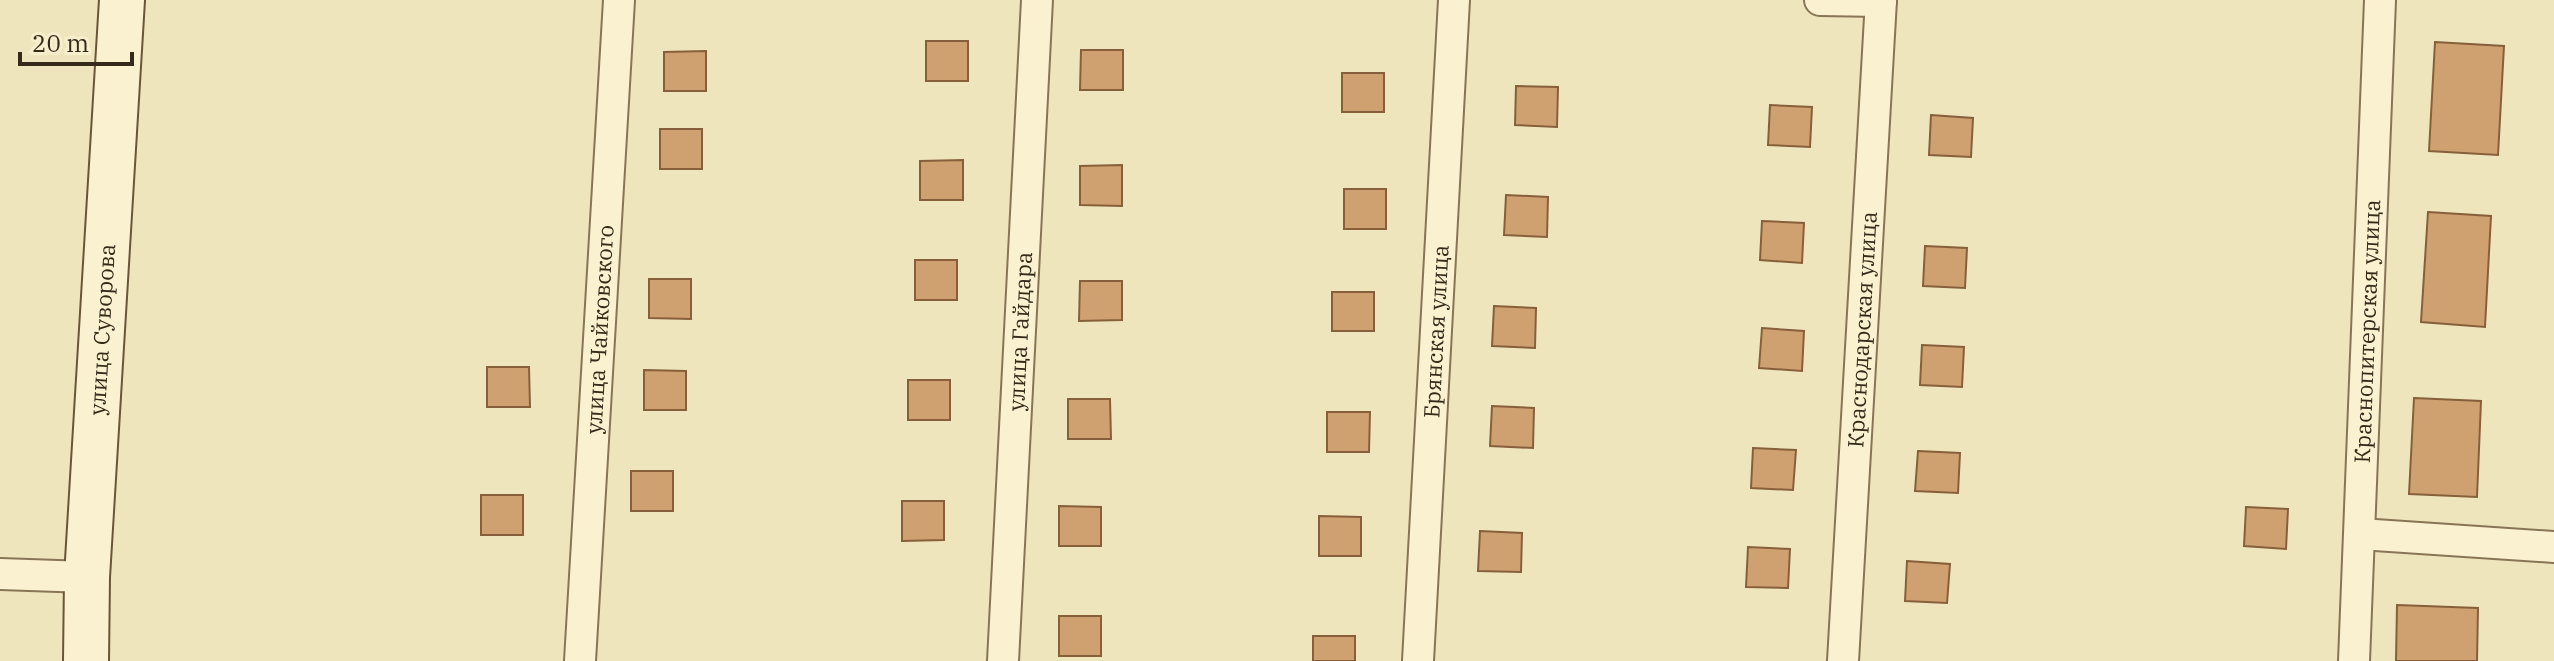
<svg xmlns="http://www.w3.org/2000/svg" width="2554" height="661" viewBox="0 0 2554 661" font-family="'IBM Plex Serif',serif">
<style>
.building{fill:#cfa171;stroke:#87603b;stroke-width:2}
.lines{fill:none;stroke-linecap:round;stroke-linejoin:round}
.street-casing{stroke:#877555;stroke-width:34}
.secondary-casing{stroke:#695639;stroke-width:48}
.street{stroke:#faf1d0;stroke-width:30}
.secondary{stroke:#faf1d0;stroke-width:44}
.labels{text-anchor:middle;stroke-width:8;stroke-linejoin:round;paint-order:stroke}
.street-label{font-size:22px;fill:#362b1b;stroke:#f6eecc}
</style>
<rect width="100%" height="100%" fill="#efe5bd"/>
<path class="building" d="M 926,41 L 968,41 L 968,81 L 926,81 Z
M 2435,42 L 2504,46 L 2498,155 L 2429,151 Z
M 1081,50 L 1123,50 L 1123,90 L 1080,90 Z
M 706,51 L 706,91 L 664,91 L 664,52 Z
M 1342,73 L 1384,73 L 1384,112 L 1342,112 Z
M 1516,86 L 1558,87 L 1557,127 L 1515,125 Z
M 1770,105 L 1812,107 L 1810,147 L 1768,145 Z
M 1931,115 L 1973,118 L 1971,157 L 1929,155 Z
M 660,129 L 702,129 L 702,169 L 660,169 Z
M 963,160 L 963,200 L 920,200 L 920,161 Z
M 1122,165 L 1122,206 L 1080,205 L 1080,166 Z
M 1344,189 L 1386,189 L 1386,229 L 1344,229 Z
M 1506,195 L 1548,197 L 1547,237 L 1504,235 Z
M 2428,212 L 2491,216 L 2485,327 L 2421,322 Z
M 1762,221 L 1804,223 L 1802,263 L 1760,260 Z
M 1925,246 L 1967,248 L 1965,288 L 1923,286 Z
M 915,260 L 957,260 L 957,300 L 915,300 Z
M 649,279 L 691,279 L 691,319 L 649,318 Z
M 1080,281 L 1122,281 L 1122,320 L 1079,321 Z
M 1332,292 L 1374,292 L 1374,331 L 1332,331 Z
M 1494,306 L 1536,308 L 1535,348 L 1492,346 Z
M 1762,328 L 1804,331 L 1802,371 L 1759,368 Z
M 1922,345 L 1964,347 L 1962,387 L 1920,385 Z
M 487,367 L 529,367 L 530,407 L 487,407 Z
M 644,370 L 686,371 L 686,410 L 644,410 Z
M 908,380 L 950,380 L 950,420 L 908,420 Z
M 2414,398 L 2481,401 L 2477,497 L 2409,494 Z
M 1068,399 L 1110,399 L 1111,439 L 1068,439 Z
M 1492,406 L 1534,408 L 1533,448 L 1490,446 Z
M 1327,412 L 1370,412 L 1369,452 L 1327,452 Z
M 1753,448 L 1796,450 L 1793,490 L 1751,488 Z
M 1918,451 L 1960,453 L 1958,493 L 1915,491 Z
M 631,471 L 673,471 L 673,511 L 631,511 Z
M 481,495 L 523,495 L 523,535 L 481,535 Z
M 902,501 L 944,501 L 944,540 L 902,541 Z
M 1059,506 L 1101,507 L 1101,546 L 1059,546 Z
M 2246,507 L 2288,509 L 2286,549 L 2244,546 Z
M 1319,516 L 1361,517 L 1361,556 L 1319,556 Z
M 1480,531 L 1522,533 L 1521,572 L 1478,571 Z
M 1748,547 L 1790,549 L 1788,588 L 1746,587 Z
M 1907,561 L 1950,564 L 1947,603 L 1905,601 Z
M 2397,605 L 2478,608 L 2477,661 L 2396,661 Z
M 1059,616 L 1101,616 L 1101,656 L 1059,656 Z
M 1313,636 L 1355,636 L 1355,661 L 1313,661 Z"/>
<g class="lines">
<g class="street-casing">
<g id="street">
<path d="M 1820,0 L 1881,1"/>
<path d="M 2360,534 L 2554,547"/>
<path d="M 0,574 L 87,577"/>
<path id="s1" d="M 580,661 L 619,0"/>
<path id="s2" d="M 1003,661 L 1037,0"/>
<path id="s3" d="M 1418,661 L 1454,0"/>
<path id="s4" d="M 1843,661 L 1881,0"/>
<path id="s5" d="M 2354,661 L 2380,0"/>
</g>
</g>
<g class="secondary-casing">
<g id="secondary">
<path id="s6" d="M 86,661 L 87,577 L 122,0"/>
</g>
</g>
<use href="#street" class="street"/>
<use href="#secondary" class="secondary"/>
</g>
<g class="labels">
<g class="street-label">
<text dy="8" stroke="none"><textPath href="#s6" startOffset="332">улица Суворова</textPath></text>
<text dy="8" stroke="none"><textPath href="#s1" startOffset="332">улица Чайковского</textPath></text>
<text dy="8" stroke="none"><textPath href="#s2" startOffset="330">улица Гайдара</textPath></text>
<text dy="8" stroke="none"><textPath href="#s3" startOffset="330">Брянская улица</textPath></text>
<text dy="8" stroke="none"><textPath href="#s4" startOffset="332">Краснодарская улица</textPath></text>
<text dy="8" stroke="none"><textPath href="#s5" startOffset="330">Краснопитерская улица</textPath></text>
</g>
</g>
<path d="M20 52v12h112v-12" fill="none" stroke="#362b1b" stroke-width="4"/>
<text x="32" y="52" font-size="24" fill="#362b1b" stroke="#f6eecc" stroke-width="6" paint-order="stroke">20 m</text>
</svg>
